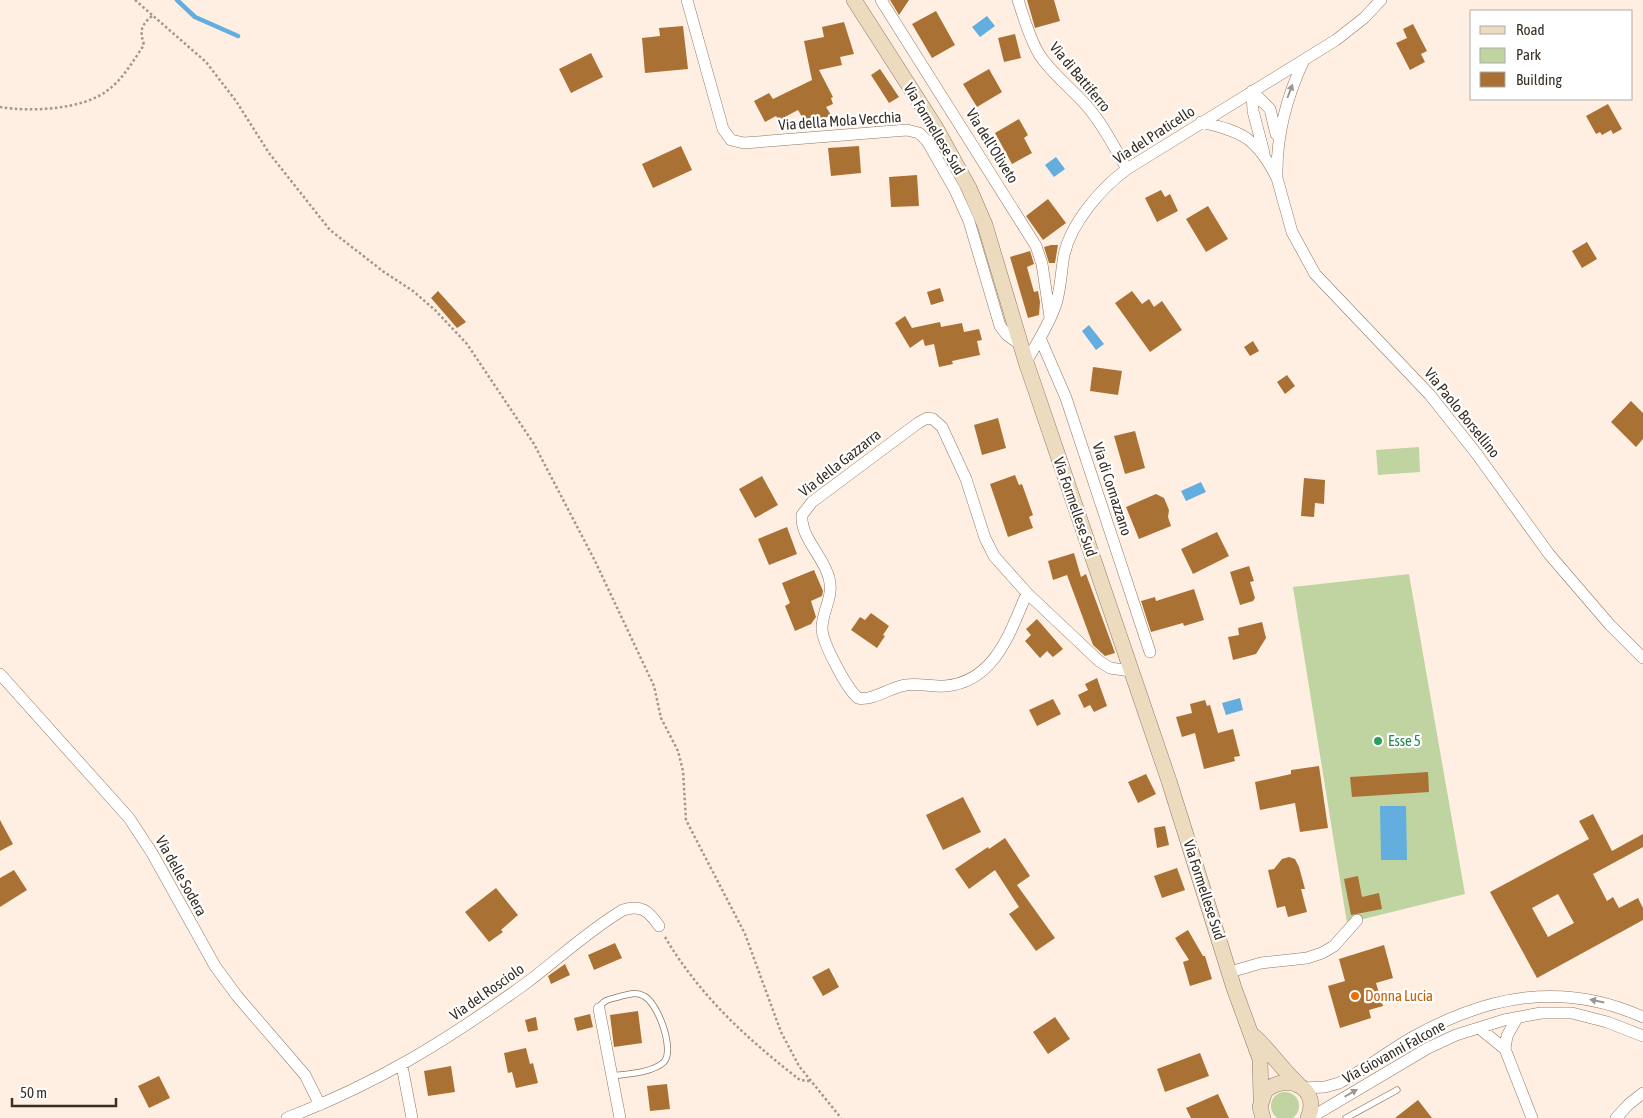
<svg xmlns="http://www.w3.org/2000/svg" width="1643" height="1118" viewBox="0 0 1643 1118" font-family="'Asap Condensed',sans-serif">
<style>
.green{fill:#bfd4a1}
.water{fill:#63addf}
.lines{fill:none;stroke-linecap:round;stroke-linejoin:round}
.stream{stroke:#63addf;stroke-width:4.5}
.building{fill:#aa7135;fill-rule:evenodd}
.lane-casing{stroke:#8f7863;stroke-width:7}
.street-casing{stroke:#8f7863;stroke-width:12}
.secondary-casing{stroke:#8f7863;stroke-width:16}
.path{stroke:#a3968b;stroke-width:2.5;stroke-dasharray:2.5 2.5;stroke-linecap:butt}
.lane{stroke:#fff;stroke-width:5.5}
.street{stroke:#fff;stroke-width:11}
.secondary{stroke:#ecdbbe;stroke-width:15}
.oneway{fill:#9b9692}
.leisure-dot{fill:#2e9e5b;stroke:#fff;stroke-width:2}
.food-dot{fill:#e8710a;stroke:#fff;stroke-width:2}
.labels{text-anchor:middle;stroke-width:4.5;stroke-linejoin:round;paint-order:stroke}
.street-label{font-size:15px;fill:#372e25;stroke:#fff}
.leisure-label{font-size:15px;fill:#27864d;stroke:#fff;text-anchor:start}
.food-label{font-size:15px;fill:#c56008;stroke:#fff;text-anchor:start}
</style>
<rect width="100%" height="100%" fill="#ffefe2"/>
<path class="green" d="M 1419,447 L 1420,472 L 1378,475 L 1376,450 Z
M 1409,574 L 1465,894 L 1347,923 L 1293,587 Z
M1271 1106a14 14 0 1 1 28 0a14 14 0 1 1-28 0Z"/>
<path class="water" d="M 987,16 L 995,26 L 980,37 L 972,27 Z
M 1056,157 L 1065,169 L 1054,177 L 1045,165 Z
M 1089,325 L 1104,344 L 1096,350 L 1082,331 Z
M 1201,482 L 1206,492 L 1186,501 L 1181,491 Z
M 1240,698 L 1243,710 L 1226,715 L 1222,703 Z
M 1380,806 L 1406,806 L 1407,860 L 1381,860 Z"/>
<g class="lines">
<path class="stream" d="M 177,0 L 195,17 L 238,36"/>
</g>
<path class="building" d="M 890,0 L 909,0 L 899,15 Z
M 1027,0 L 1054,0 L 1060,21 L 1035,28 Z
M 936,11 L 955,45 L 932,58 L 912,24 Z
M 844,22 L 854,54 L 840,57 L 842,65 L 819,70 L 833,97 L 831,98 L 833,104 L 826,107 L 831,115 L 815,123 L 812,118 L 805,122 L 798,110 L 779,120 L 776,116 L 765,122 L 754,101 L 769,93 L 773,99 L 812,80 L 804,41 L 824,37 L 822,27 Z
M 1413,24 L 1427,51 L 1421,54 L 1425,62 L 1410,70 L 1396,43 L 1407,38 L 1403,29 Z
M 683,26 L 688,69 L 645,73 L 642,38 L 660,36 L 659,28 Z
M 1015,34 L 1021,58 L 1004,62 L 998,38 Z
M 591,53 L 603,77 L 571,93 L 559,69 Z
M 880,69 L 899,97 L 889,103 L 871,75 Z
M 989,69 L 1002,92 L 977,107 L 963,84 Z
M 1608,104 L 1622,129 L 1613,134 L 1611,130 L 1602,135 L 1600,132 L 1596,134 L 1586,116 Z
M 1019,119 L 1028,135 L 1024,138 L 1032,153 L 1012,164 L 995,133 Z
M 681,146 L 692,170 L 653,188 L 642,164 Z
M 859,146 L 861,173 L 831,176 L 828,148 Z
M 917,175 L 919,206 L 891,207 L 889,177 Z
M 1161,190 L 1165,197 L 1170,194 L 1178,211 L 1157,222 L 1145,198 Z
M 1048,199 L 1066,223 L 1043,240 L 1026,216 Z
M 1208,206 L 1228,239 L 1206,252 L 1186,219 Z
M 1587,242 L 1597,259 L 1582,268 L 1572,251 Z
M 1051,245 L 1058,245 L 1055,263 L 1049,263 L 1044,247 Z
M 1030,251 L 1034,264 L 1027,267 L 1034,292 L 1038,291 L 1040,302 L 1039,315 L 1028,318 L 1010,257 Z
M 940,288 L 944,301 L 931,305 L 927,292 Z
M 438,291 L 466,322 L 457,328 L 431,298 Z
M 1132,291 L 1142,304 L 1149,299 L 1154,307 L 1162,301 L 1182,330 L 1150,352 L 1115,303 Z
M 905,316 L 912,328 L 940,322 L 941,327 L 962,323 L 964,332 L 979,329 L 982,340 L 977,341 L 980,355 L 952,361 L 953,364 L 939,367 L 934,344 L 925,346 L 923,339 L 910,348 L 895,323 Z
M 1253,341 L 1259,351 L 1250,356 L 1244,347 Z
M 1093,367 L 1122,371 L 1118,395 L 1090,391 Z
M 1287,375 L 1295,386 L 1285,394 L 1277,382 Z
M 1631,401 L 1643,413 L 1643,439 L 1636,447 L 1611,422 Z
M 998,418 L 1006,448 L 982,455 L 974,425 Z
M 1135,431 L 1145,468 L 1125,474 L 1114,436 Z
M 1015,475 L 1019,485 L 1022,484 L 1033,515 L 1029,517 L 1033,528 L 1008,537 L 990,484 Z
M 762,476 L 778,505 L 755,518 L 739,489 Z
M 1304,478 L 1325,480 L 1324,504 L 1315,503 L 1314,517 L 1301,516 Z
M 1156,494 L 1164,498 L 1169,510 L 1168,517 L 1171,526 L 1139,539 L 1126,507 Z
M 787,527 L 797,554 L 769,565 L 758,539 Z
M 1217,532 L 1229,556 L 1193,574 L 1181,549 Z
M 1074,553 L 1081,577 L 1086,574 L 1115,653 L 1105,656 L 1093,645 L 1067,575 L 1053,580 L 1048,561 Z
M 1249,566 L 1254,581 L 1250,582 L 1255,598 L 1253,601 L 1240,605 L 1230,572 Z
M 814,570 L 823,591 L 822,596 L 811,601 L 816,617 L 811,624 L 795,631 L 785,606 L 790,603 L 782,583 Z
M 1194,589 L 1204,620 L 1184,626 L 1183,623 L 1151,632 L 1141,601 L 1155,597 L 1156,601 Z
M 871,613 L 889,626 L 883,635 L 885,636 L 877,648 L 851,630 L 860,617 L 865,620 Z
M 1037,619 L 1063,649 L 1053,657 L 1047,651 L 1040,658 L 1025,641 L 1031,635 L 1026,629 Z
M 1262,622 L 1266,638 L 1256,654 L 1233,660 L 1228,637 L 1239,635 L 1238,628 Z
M 1097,678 L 1107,706 L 1094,712 L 1090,705 L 1084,708 L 1078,695 L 1088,690 L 1085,684 Z
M 1053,699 L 1061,714 L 1037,726 L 1029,710 Z
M 1205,700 L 1207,706 L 1210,705 L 1218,733 L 1233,729 L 1240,756 L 1234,757 L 1235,761 L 1204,769 L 1195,733 L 1182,737 L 1176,717 L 1192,713 L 1190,704 Z
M 1319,766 L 1328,828 L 1300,832 L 1295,803 L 1260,810 L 1255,782 L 1291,774 L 1291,770 Z
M 1428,772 L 1429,792 L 1352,797 L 1350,777 Z
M 1146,774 L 1156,794 L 1138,803 L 1128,782 Z
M 963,797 L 981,832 L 943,850 L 926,815 Z
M 1593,814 L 1612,851 L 1643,834 L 1643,847 L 1593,874 L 1607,901 L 1613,897 L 1619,908 L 1638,898 L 1643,908 L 1643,920 L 1537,978 L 1490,892 L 1589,839 L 1579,821 ZM 1558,894 L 1574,923 L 1548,937 L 1532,908 Z
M 0,820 L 13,844 L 0,851 Z
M 1165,826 L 1169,845 L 1157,848 L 1154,828 Z
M 1005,838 L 1030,876 L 1017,885 L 1055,938 L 1036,951 L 1009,914 L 1019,907 L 995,870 L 969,889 L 955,869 L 988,847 L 989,849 Z
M 1289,857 L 1295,859 L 1299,867 L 1305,889 L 1301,889 L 1307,912 L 1288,917 L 1285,906 L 1277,908 L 1268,870 L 1274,869 L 1282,859 Z
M 1177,868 L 1185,890 L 1162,898 L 1154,876 Z
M 14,870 L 27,890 L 0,907 L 0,878 Z
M 1358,876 L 1362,897 L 1379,893 L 1382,909 L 1351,915 L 1344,879 Z
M 496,888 L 518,915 L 501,930 L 503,932 L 489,942 L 465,912 Z
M 1188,930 L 1203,956 L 1205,956 L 1212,979 L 1190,986 L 1183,962 L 1189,960 L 1175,938 Z
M 615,943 L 622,958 L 594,970 L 588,955 Z
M 1384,945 L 1393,978 L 1376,983 L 1383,1006 L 1369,1010 L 1371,1018 L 1340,1028 L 1328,986 L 1345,981 L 1339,959 Z
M 565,964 L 570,975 L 551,984 L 548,976 Z
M 829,968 L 839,987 L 823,996 L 812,977 Z
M 638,1011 L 642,1043 L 614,1047 L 610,1015 Z
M 590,1014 L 593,1027 L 577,1031 L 574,1018 Z
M 536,1017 L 538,1030 L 528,1032 L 525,1020 Z
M 1055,1017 L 1070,1039 L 1048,1054 L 1033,1032 Z
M 526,1048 L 530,1064 L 533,1063 L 538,1083 L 516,1088 L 512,1072 L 508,1073 L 504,1053 Z
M 1200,1053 L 1209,1076 L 1165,1092 L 1157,1069 Z
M 451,1066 L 455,1092 L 428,1096 L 424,1071 Z
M 159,1076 L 170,1098 L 149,1108 L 138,1086 Z
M 667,1084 L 670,1109 L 650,1111 L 647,1086 Z
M 1218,1094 L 1229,1118 L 1191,1118 L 1186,1108 Z
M 1418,1100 L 1432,1118 L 1395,1118 Z"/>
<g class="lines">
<g class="lane-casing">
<path id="lane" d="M 599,1009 C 602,1000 610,999 618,997 C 626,995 635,991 644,996 C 658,1003 675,1050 664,1062 C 652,1073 627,1074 612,1076
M 1346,1118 L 1397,1090"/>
</g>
<g class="street-casing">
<path id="street" d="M 687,0 L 723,129 L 731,140 L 744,143 L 907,130 L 919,133 L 927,141 L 955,190 L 969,221 L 1000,326 L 1007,335 L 1021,345
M 881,0 L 1036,246 L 1042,264 L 1050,317
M 1018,0 C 1024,18 1029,37 1039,54 C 1051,73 1070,87 1086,105 C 1103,124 1114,147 1127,169
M 1201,122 C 1244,132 1257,139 1277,178 C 1276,135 1286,98 1304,60
M 1264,153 L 1253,111 L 1252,91 L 1270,109 L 1276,134
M 1277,178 L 1292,232 L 1315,274 L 1430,395 L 1476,453 L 1549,554 L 1610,625 L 1643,658
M 1040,338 L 1066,398 L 1150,652
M 1026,362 C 1037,343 1049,325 1056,304 C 1061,288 1061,271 1064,255 C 1071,223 1101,188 1127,169 L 1336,40 L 1364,18 L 1381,0
M 1027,593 C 1010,632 995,682 945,686 C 932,687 919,683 906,685 C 890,687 874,701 858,698 C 847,689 821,641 822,627 C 823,609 834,596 829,578 C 824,557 800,537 802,515 L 812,502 L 918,423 L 927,418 L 933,419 L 942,427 L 966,479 L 985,538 L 994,556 L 1027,593 L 1099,661 L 1110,668 L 1131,671
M 0,674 L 129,818 L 152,853 L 215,966 L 237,996 L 305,1075 L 320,1105
M 1230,972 L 1261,963 L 1307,958 L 1322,953 L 1334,946 L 1357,920
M 599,1009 L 620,1118
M 1479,1028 L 1505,1049 L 1507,1036 L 1517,1018
M 1505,1049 L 1532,1118
M 402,1066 L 412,1118
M 1302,1088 L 1325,1087 L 1339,1083 C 1365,1070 1388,1051 1413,1037 C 1489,995 1563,981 1643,1017
M 287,1118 C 378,1083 446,1041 525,984 C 557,960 589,930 623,910 C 641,904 649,911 659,926
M 1310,1118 L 1428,1048 L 1456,1035 L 1504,1020 L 1541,1013 L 1572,1013 L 1607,1022 L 1643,1036
M 1616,1118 L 1629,1104 L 1643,1093"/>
</g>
<g class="secondary-casing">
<path id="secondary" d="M 854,0 L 936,128 L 969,188 L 985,225 L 1026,362 L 1169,781 L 1234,988 L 1260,1059 L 1261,1098
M 1255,1037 C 1270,1051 1282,1069 1298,1084
M 1263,1118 L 1260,1107 L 1265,1091 C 1288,1071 1321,1089 1308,1118"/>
</g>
<path class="path" d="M 135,0 L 206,62 L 236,101 L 269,153 L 330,230 L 384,272 L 413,291 L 435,310 L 467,344 L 534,444 L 595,561 L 654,686 L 661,718 L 678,751 L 683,771 L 686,820 L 745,934 L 781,1032 L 799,1066 L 841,1118
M 0,107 C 30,112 83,110 108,90 C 123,79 133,61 144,45 C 140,31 140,26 152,16
M 665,937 C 699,995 747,1039 800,1080 L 810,1081"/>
<use href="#lane" class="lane"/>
<use href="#street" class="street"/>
<use href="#secondary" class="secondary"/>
</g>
<defs><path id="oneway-solid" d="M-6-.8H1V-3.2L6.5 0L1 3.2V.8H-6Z" transform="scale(1.25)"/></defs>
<g class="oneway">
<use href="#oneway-solid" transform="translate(1290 91) rotate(-69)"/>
<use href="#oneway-solid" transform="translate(1597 1001) rotate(-168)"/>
<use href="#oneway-solid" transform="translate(1351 1093) rotate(-30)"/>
</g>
<circle class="leisure-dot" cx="1378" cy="741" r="5"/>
<circle class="food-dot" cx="1355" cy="996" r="5"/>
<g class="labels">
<g class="street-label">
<text transform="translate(1080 77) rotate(50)" y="5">Via di Battiferro</text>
<text transform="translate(840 121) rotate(-4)" y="5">Via della Mola Vecchia</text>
<text transform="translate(934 129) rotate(59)" y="5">Via Formellese Sud</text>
<text transform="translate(1154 135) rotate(-33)" y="5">Via del Praticello</text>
<text transform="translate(992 146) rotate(58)" y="5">Via dell'Oliveto</text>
<text transform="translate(1462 413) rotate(51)" y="5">Via Paolo Borsellino</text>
<text transform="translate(840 463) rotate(-38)" y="5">Via della Gazzarra</text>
<text transform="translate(1112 489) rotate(72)" y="5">Via di Cornazzano</text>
<text transform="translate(1075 507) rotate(71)" y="5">Via Formellese Sud</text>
<text transform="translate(181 876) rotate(61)" y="5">Via delle Sodera</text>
<text transform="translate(1204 890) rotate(72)" y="5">Via Formellese Sud</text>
<text transform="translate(487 992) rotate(-35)" y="5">Via del Rosciolo</text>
<text transform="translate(1394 1052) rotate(-29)" y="5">Via Giovanni Falcone</text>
</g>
<g class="leisure-label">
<text x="1388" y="746">Esse 5</text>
</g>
<g class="food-label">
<text x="1365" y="1001">Donna Lucia</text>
</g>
</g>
<rect x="1470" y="10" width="162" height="90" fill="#ffffff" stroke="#afaba8"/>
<rect x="1480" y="26" width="25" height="8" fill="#ecdbbe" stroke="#afaba8"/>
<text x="1516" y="35" font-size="15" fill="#372e25">Road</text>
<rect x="1480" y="48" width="25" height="15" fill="#bfd4a1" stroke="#afaba8"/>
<text x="1516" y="60" font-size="15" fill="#372e25">Park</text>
<rect x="1480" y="72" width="25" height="15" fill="#aa7135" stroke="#afaba8"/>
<text x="1516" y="85" font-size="15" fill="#372e25">Building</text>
<path d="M12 1098v8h104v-8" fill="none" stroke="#372e25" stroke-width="2.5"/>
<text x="20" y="1098" font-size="15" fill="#372e25" stroke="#ffffff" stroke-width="4" paint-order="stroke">50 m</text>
</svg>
